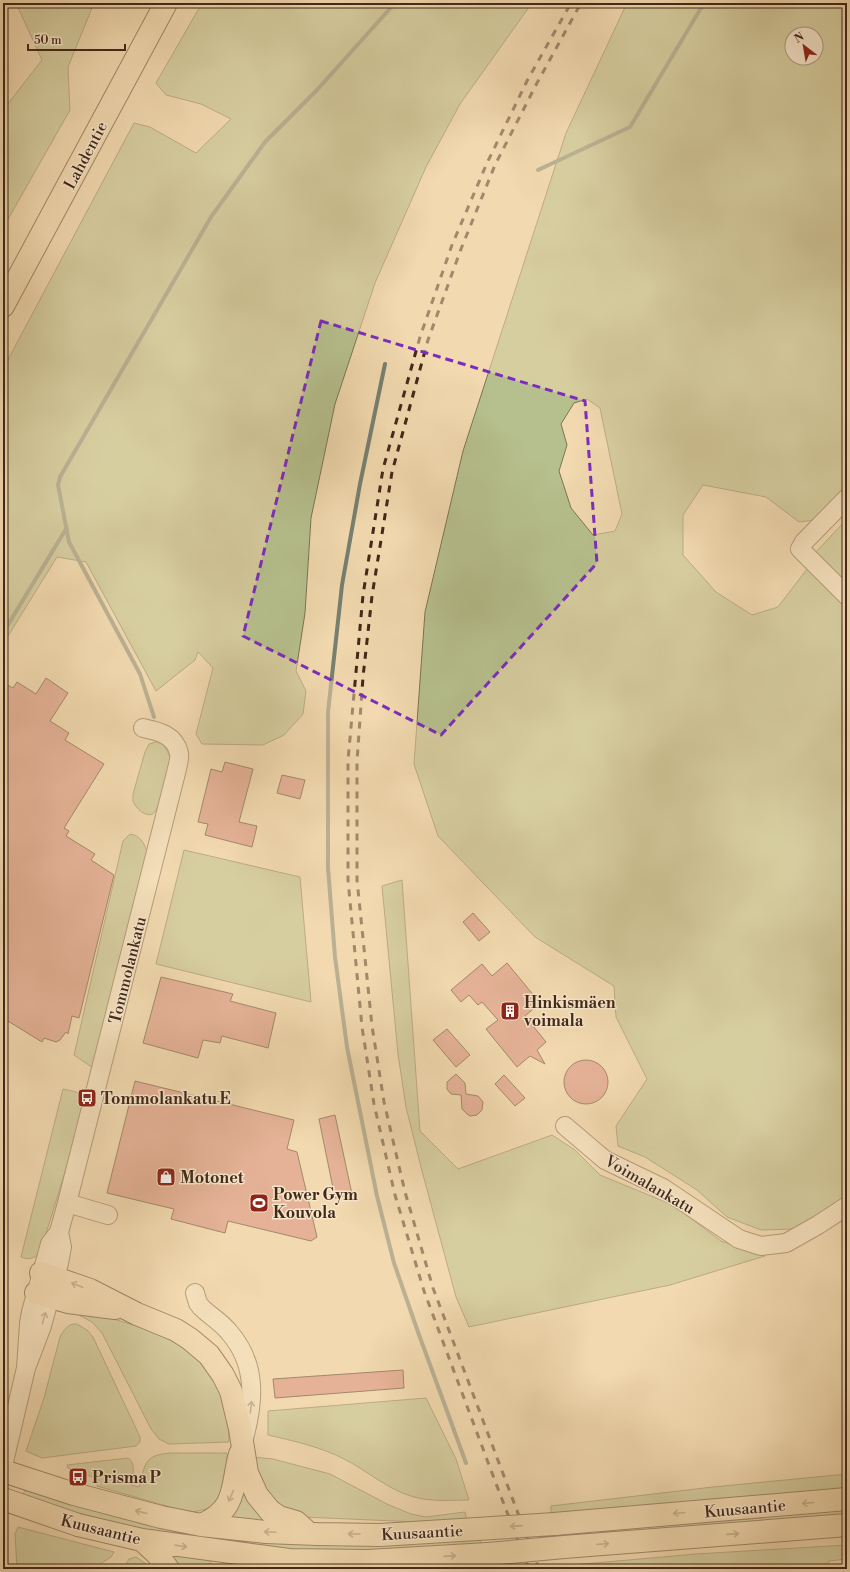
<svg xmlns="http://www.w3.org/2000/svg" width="850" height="1572" viewBox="0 0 850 1572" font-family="'Libre Bodoni',serif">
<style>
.green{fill:#b6c08e;stroke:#7c7454;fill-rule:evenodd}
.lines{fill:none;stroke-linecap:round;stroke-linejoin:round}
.stream{stroke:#778071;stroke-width:4}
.building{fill:#d5847a;stroke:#412819}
.minor-casing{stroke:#6d543e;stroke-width:20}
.major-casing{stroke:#412819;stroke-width:24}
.highway-casing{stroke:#412819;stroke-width:24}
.minor{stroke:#f7e6cb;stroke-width:18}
.major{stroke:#f2d9af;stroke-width:22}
.highway{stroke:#f2d9af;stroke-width:22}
.rail{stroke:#412819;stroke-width:3;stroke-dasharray:7 7;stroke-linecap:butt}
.major-bridge-casing{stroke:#412819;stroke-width:24;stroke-linecap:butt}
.major-bridge{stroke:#f2d9af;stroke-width:22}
.oneway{stroke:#9a8064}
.oneway2{stroke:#9c8772}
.marked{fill:none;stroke:#7b2cbf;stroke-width:3;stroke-dasharray:8 5;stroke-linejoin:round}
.labels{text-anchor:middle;stroke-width:3;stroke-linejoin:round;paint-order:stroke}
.street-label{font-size:16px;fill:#412819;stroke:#f7e6cb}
.poi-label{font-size:16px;font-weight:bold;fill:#412819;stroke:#f7e6cb;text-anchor:start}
</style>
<rect width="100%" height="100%" fill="#f2d9af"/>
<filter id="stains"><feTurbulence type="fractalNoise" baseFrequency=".005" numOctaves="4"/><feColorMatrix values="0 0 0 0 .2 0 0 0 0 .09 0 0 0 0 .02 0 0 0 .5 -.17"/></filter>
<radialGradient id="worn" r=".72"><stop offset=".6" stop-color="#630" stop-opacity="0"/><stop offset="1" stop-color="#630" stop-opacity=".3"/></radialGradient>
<path class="green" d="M 16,3 L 94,3 L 68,67 L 70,110 L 3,228 L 3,110 L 42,60 Z
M 202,3 L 532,3 L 460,104 L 426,167 L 375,283 L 335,404 L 311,518 L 305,613 L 296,671 L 306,691 L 303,714 L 284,735 L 263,745 L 202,744 L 196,734 L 213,668 L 198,652 L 195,660 L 156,691 L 86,562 L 57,557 L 3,644 L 3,369 L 134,123 L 150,127 L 196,153 L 231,119 L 201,104 L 166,95 L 156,83 Z
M 627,3 L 847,3 L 847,489 L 816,520 L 799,522 L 766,497 L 703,485 L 683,515 L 683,555 L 716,592 L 752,615 L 778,607 L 807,569 L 847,607 L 847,1195 L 832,1207 L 793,1229 L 761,1230 L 727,1217 L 697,1190 L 645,1157 L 618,1146 L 616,1126 L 647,1079 L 616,1017 L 614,986 L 535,937 L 438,836 L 414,764 L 425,612 L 463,451 L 566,133 ZM 792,34 L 816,34 L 816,58 L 792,58 ZM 587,399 L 600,408 L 622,514 L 615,531 L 593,535 L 571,508 L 559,471 L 567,445 L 561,424 L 574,403 Z
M 847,519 L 847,586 L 814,554 Z
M 156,742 L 163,744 C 166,749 170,754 170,761 C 170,767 158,811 154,813 C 147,819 135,808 133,801 C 133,799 133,797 133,794 L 145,752 L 149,744 Z
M 130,834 C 140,836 143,841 147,851 L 93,1068 L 74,1055 L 123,841 Z
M 184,850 L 300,877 L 311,1002 L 156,964 Z
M 402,880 L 420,1131 L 458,1169 L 552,1135 L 575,1150 L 600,1175 L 673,1205 L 721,1241 L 765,1256 L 670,1285 L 469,1327 L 456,1297 L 422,1171 L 406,1107 L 398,1054 L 382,886 Z
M 63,1089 C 76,1092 81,1091 86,1104 L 40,1253 C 33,1259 29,1260 21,1257 Z
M 73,1312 C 85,1314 98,1315 109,1318 C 118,1320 127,1323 136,1326 C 194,1345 228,1376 229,1442 L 169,1444 L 159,1439 L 151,1429 L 102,1333 L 92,1322 Z
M 73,1324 L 77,1324 L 87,1330 L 93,1337 L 140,1437 L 140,1442 L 136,1446 L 42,1458 L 26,1451 L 44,1398 L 60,1337 C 63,1332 66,1326 73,1324 Z
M 426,1398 L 456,1459 L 469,1500 C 451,1500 432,1502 414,1497 C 388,1490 368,1471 344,1459 C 321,1447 294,1441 268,1435 L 268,1411 Z
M 169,1453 L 227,1453 L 226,1488 L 211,1508 L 194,1512 L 177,1509 L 97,1486 L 98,1479 L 68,1468 L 67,1465 L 128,1458 C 137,1464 132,1476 131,1485 L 139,1487 C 146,1465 142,1456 169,1453 Z
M 252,1457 L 273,1459 L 330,1474 L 387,1504 L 411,1514 L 426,1517 L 465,1512 L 467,1520 L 418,1522 L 302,1517 L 266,1498 Z
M 847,1474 L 847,1491 L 551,1513 L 551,1506 L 713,1487 Z
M 242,1483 L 268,1522 L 228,1518 Z
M 25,1489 L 107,1513 L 480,1538 L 481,1543 L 430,1549 L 365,1552 L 288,1549 L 134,1528 L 53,1506 L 23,1495 Z
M 843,1510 L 844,1516 L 560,1537 L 560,1531 Z
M 18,1527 L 114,1552 L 111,1557 L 92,1569 L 17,1569 L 15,1534 Z
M 847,1545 L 847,1559 L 829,1561 L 826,1569 L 557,1569 L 572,1565 L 696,1554 Z
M 171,1554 L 212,1561 L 205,1569 L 180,1569 L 177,1563 Z
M 136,1557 L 145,1563 L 150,1569 L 123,1569 L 129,1559 Z"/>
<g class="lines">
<path class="stream" d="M 538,170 L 630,127 L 704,3
M 385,364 L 360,484 L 342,585 L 328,712 L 328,868 L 335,957 L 347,1047 L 377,1196 L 394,1263 L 418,1332 L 466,1463
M 3,633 L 66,529
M 154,717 L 140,674 L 69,542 L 58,485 L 60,477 L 211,217 L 265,142 L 317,90 L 395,3"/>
</g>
<path class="building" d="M 46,678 L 68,693 L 50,721 L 69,733 L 65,740 L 104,764 L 64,828 L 69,831 L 66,836 L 95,854 L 91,860 L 114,875 L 79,1018 L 72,1016 L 68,1034 L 66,1032 L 60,1040 L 56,1042 L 44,1038 L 42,1042 L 3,1018 L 3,683 L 13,688 L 17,682 L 36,694 Z
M 225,762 L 253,769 L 239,822 L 257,826 L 252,847 L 205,835 L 208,824 L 198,822 L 211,769 L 222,772 Z
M 282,775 L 305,780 L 300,799 L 277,793 Z
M 473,913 L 490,932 L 479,941 L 463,922 Z
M 507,963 L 540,1003 L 525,1016 L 546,1042 L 537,1050 L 545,1064 L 530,1056 L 517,1067 L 486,1029 L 498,1020 L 482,1002 L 478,1005 L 469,995 L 461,1002 L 451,990 L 482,964 L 492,976 Z
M 161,977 L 233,994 L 230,1001 L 276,1013 L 268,1048 L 222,1036 L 220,1043 L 203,1040 L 198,1058 L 143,1043 Z
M 447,1029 L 470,1055 L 456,1067 L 433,1040 Z
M564 1082a22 22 0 1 1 44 0a22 22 0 1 1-44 0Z
M 456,1074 L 465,1083 L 466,1094 L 478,1096 L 483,1102 L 482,1110 L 477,1115 L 470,1116 L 467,1114 L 462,1109 L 461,1095 L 451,1094 L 447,1089 L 447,1082 Z
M 504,1075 L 525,1098 L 515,1106 L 495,1084 Z
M 135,1081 L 294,1120 L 287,1149 L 297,1152 L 317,1237 L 311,1241 L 228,1221 L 225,1233 L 171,1219 L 174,1209 L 107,1193 Z
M 335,1115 L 352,1194 L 335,1198 L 319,1119 Z
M 403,1370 L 404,1388 L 275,1398 L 273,1379 Z"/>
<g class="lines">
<g class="minor-casing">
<path id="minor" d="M 847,498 L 804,542 L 800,549 L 847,596
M 565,1126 L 605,1160 L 663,1188 L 739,1239 L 761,1246 L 786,1243 L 818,1225 L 847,1206
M 67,1203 L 108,1215
M 195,1293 L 198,1303 L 201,1307 C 210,1316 221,1322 229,1332 C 258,1365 254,1403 243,1442
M 26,1368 L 29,1323 L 31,1312 L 50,1244 L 59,1232 L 67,1203 L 177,769 C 178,764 180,757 179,753 C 175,735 158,731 143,728
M 3,1466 L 26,1368 L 42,1326 L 59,1263 L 62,1247 L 59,1232"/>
</g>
<g class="major-casing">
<path id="major" d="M 41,1273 L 90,1290 L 137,1314 L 176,1330 L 190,1339 L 209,1355 L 223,1375 L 231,1391 L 240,1429 L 247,1473 L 257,1495 L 270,1511 L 279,1517 L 296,1522 L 305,1530
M 36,1293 L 68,1302 L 115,1308
M 3,1471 L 74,1494 L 161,1517 L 201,1525 L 266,1532 L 317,1534 L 380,1535 L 477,1529
M 3,1499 L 78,1525 L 142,1540 L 289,1560 L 368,1561 L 488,1554
M 554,1524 L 847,1499
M 201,1525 C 238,1509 231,1487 240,1454
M 142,1540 L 157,1554 L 168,1569
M 564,1547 L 847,1525"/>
</g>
<g class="highway-casing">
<path id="highway" d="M 3,306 L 166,3"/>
</g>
<use href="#minor" class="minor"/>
<use href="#major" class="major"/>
<use href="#highway" class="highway"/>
<path class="rail" d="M 529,1569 L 495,1481 L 424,1291 L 395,1195 L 374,1104 L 362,1027 L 348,880 L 348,760 L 363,595 L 383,469 L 420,337 L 452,245 L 487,163 L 528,79 L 571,3
M 539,1569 L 433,1288 L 405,1192 L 384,1102 L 372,1026 L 357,880 L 357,761 L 363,677 L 372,596 L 392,472 L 428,340 L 461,249 L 495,165 L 537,83 L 581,3"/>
<g class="major-bridge-casing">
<path id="major-bridge" d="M 477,1529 L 554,1524
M 488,1554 L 564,1547"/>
</g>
<use href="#major-bridge" class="major-bridge"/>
</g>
<defs><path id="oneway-shaft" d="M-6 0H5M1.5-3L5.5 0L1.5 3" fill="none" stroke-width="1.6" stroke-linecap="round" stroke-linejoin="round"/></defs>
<g class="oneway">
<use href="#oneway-shaft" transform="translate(77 1285) rotate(-159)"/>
<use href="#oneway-shaft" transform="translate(231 1496) rotate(113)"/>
<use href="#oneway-shaft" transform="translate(808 1503) rotate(175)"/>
<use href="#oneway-shaft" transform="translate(141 1512) rotate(-165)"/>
<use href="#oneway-shaft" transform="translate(679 1513) rotate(175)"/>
<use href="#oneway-shaft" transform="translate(516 1526) rotate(176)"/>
<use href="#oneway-shaft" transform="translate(270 1532) rotate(-177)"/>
<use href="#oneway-shaft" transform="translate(354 1534) rotate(-180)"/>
<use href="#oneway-shaft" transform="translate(733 1534) rotate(-4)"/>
<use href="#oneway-shaft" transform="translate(603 1544) rotate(-5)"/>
<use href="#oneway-shaft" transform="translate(181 1546) rotate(8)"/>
<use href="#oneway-shaft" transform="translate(450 1556) rotate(-4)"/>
</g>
<g class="oneway2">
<use href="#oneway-shaft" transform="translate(44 1318) rotate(-74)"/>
<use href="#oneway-shaft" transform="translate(251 1407) rotate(-83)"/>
</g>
<path d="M0 0H850V1572H0ZM 321,321 L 585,401 L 597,563 L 441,735 L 243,636 Z" fill="#f2d9af" fill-opacity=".55" fill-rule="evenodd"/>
<path class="marked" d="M 321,321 L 585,401 L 597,563 L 441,735 L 243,636 Z"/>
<defs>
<g id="building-square" transform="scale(1)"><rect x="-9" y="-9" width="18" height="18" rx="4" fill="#8f2418" stroke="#f7e6cb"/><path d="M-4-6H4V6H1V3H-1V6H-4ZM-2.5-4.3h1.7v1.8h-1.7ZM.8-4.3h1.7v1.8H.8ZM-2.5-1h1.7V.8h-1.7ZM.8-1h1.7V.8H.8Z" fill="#fff"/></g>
<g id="bus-square" transform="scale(1)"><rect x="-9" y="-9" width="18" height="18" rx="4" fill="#8f2418" stroke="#f7e6cb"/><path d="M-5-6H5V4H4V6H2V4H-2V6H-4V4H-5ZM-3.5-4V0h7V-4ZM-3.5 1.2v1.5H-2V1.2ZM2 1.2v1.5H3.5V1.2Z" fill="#fff"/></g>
<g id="shop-square" transform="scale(1)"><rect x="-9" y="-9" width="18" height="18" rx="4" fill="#8f2418" stroke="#f7e6cb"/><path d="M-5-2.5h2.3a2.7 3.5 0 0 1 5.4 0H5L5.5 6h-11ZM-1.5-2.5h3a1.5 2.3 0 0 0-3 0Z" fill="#fff"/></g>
<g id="stadium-square" transform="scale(1)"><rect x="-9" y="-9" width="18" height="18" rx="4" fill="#8f2418" stroke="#f7e6cb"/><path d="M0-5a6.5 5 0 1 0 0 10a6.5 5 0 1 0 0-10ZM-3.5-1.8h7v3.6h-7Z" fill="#fff"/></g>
</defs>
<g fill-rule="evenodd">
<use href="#building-square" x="510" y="1011"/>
<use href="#bus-square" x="87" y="1098"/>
<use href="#shop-square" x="166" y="1177"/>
<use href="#stadium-square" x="259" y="1203"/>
<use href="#bus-square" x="78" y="1477"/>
</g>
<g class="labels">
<g class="street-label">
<text transform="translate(85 155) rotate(-62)" y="6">Lahdentie</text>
<text transform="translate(127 970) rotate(-76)" y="6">Tommolankatu</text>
<text transform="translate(650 1184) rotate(30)" y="6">Voimalankatu</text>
<text transform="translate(745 1508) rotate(-5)" y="6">Kuusaantie</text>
<text transform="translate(101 1529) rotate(14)" y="6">Kuusaantie</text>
<text transform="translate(422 1532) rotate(-3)" y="6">Kuusaantie</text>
</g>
<g class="poi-label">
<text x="524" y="1008">Hinkismäen<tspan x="524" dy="18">voimala</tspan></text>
<text x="101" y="1104">Tommolankatu E</text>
<text x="180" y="1183">Motonet</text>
<text x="273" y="1200">Power Gym<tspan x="273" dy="18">Kouvola</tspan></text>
<text x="92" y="1483">Prisma P</text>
</g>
</g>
<rect width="850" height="1572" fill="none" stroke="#f2d9af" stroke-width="16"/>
<rect x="4" y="4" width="842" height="1564" fill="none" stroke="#412819" stroke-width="2"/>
<rect x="8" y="8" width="834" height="1556" fill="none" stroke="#412819"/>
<g transform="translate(804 46) rotate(329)"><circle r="19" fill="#f7e6cb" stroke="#ae9a84"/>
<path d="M0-3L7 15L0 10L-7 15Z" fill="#8f2418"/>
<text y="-6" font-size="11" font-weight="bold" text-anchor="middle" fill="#412819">N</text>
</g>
<path d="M28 44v6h97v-6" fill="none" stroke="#412819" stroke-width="2"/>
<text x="34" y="44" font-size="12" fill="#412819" stroke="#f7e6cb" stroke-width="3" paint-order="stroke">50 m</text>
<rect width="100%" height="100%" filter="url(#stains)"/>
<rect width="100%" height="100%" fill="url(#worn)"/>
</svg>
